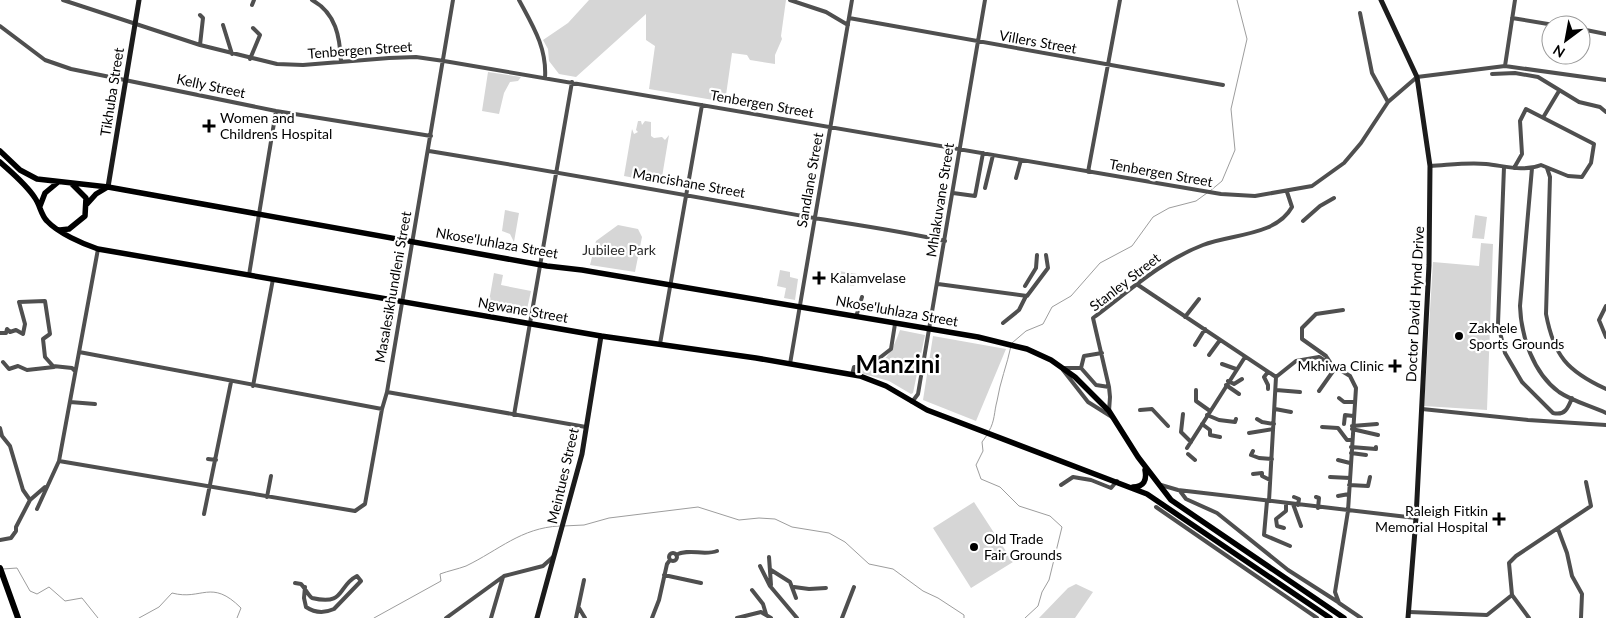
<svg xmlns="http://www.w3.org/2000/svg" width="1606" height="618" viewBox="0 0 1606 618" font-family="Lato,sans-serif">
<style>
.green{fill:#d6d6d6}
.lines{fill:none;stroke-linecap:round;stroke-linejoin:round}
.stream{stroke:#9d9d9d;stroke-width:1}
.street{stroke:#4f4f4f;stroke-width:4}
.secondary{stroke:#1c1c1c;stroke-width:5}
.primary{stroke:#000;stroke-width:5.5}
.highway{stroke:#000;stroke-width:6}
.poi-dot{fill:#000;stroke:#fff;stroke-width:2}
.labels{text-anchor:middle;stroke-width:4.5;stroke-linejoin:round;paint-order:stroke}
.street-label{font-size:14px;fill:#000;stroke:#fff}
.poi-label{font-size:14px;fill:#000;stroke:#fff;text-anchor:start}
.park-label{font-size:14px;fill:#2d2d2d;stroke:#fff}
.town-label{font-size:24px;font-weight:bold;fill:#000;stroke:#fff}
</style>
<rect width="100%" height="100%" fill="#fff"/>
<path class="green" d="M 589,0 L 786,0 L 781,36 L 782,39 L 775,55 L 775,64 L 750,60 L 747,55 L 732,53 L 725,102 L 649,89 L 655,46 L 646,40 L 646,14 L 576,77 L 559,74 L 549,61 L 548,49 L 543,40 L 568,23 Z
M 488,72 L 521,77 L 518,81 L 510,82 L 504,93 L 499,114 L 482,111 Z
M 638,121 L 641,121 L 642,125 L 645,121 L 651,122 L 651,136 L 654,138 L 662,137 L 665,140 L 669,135 L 661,183 L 624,176 L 632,129 L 634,134 L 638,132 L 636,130 Z
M 505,210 L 519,213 L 514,242 L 510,234 L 502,231 Z
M 1475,215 L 1487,217 L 1484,239 L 1472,238 Z
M 618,225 L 638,229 L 642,237 L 635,272 L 590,265 L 596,241 Z
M 1481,243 L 1493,244 L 1487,410 L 1424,406 L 1433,262 L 1479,266 Z
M 780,270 L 790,272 L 790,277 L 798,279 L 795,300 L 784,298 L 786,288 L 777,286 Z
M 839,271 L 857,274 L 854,286 L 837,283 Z
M 494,273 L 503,275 L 501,285 L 531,291 L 526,314 L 488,307 Z
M 900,330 L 925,335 L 913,393 L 911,394 L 889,381 L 860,373 L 860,369 C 885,367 892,352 900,330 Z
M 933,336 L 1006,349 L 976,421 L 923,400 Z
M 974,502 L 1013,562 L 971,588 L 933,528 Z
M 1076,584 L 1093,592 L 1075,618 L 1039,618 L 1068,588 Z"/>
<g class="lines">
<path class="stream" d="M 1210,191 L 1222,181 L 1235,150 L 1231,109 L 1247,39 L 1237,0
M 1012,343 L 1026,331 L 1043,324 L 1052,307 L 1071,296 L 1100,263 L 1132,246 L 1153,217 L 1169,208 L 1196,201 L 1207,193
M 989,431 C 995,421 994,412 997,401 C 1000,382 1007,365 1011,346
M 987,435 L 982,442 L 983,451 L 976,465 L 981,479 L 1000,487 L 1019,506 L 1050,516 L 1062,527 L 1049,580 L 1042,592 L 1038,606 L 1025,618
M 563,526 L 584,525 L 609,518 L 698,507 L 739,520 L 759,518 L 775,519 L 792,527 L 829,533 L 845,542 L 869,564 L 893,569 L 923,591 L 938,598 L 964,615 L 964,618
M 3,569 L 17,568 L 30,591 L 37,594 L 49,587 L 65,601 L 82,598 L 98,618
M 139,618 L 159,607 L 172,593 C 202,601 211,578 241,608 L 237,618
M 374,618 L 441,581 L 440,574 C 448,571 458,569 466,566 C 499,550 521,528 559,526"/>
<path class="street" d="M 63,0 L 200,45 L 277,64 L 303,65 L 389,58 L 416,57 L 444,61 L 1221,194 L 1255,196 L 1312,186 L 1344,163 L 1361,143 L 1388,102 L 1417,77 L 1505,66 L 1606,80
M 312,0 C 336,13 340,37 341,62
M 519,0 C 533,26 547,48 545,78
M 790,0 L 826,12 L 848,25
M 252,5 L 254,0
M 1360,13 L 1372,73 L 1388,102
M 200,15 L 203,18 L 200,45
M 849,18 L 1223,85
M 1512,18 L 1554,25
M 223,25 L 232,54
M 0,26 L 45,60 L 71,69 L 276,111 L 431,136
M 1581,29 L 1606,34
M 250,59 L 260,35 L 253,28
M 1505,66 L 1515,0
M 1492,74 L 1515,73 L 1538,77 L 1579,102 L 1600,107 L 1606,112
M 1544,116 L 1559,91
M 429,151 C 557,172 685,195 814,218 C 858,225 901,231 945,241
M 1430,166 C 1449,165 1468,162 1486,164 C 1505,166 1524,172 1541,165 L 1568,176 L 1582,177 L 1591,163 L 1594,144 L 1526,109 L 1520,121 L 1522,154 L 1514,168
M 1504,167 L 1498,324 L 1505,353 L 1522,382 L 1553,413 C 1565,416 1568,408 1572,398
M 1532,168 L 1520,306 C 1521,336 1533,373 1559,392 C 1572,401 1591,406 1606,413
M 1547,168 L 1550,177 L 1546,314 C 1554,356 1567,371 1606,389
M 1088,172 L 1120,0
M 1016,178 L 1021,160
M 985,188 L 993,155
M 953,193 L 975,196 L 983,153
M 1303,221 L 1320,206 L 1334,198
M 249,275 L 276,111
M 938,284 L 1027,296 L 1048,268 L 1046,255
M 1138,285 L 1276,377
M 1025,286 L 1036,268 L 1037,255
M 1606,306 L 1599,320 L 1606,337
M 856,317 L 862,297
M 1185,317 L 1199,299
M 1003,323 L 1019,310 L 1026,296
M 0,333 L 6,333 L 7,329 L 10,332 L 16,330 L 23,334 L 25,324 L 19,302 L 45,301 L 50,334 L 43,339 L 45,357 L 53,366 L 72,368 L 75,371
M 660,344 L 702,105
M 1195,345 L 1205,329
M 79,352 L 382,409
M 1209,355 L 1220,340
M 3,362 L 9,369 L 18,366 L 27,370 L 54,367
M 1330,362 L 1326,356 L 1302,339 L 1302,328 L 1316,314 L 1343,310
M 790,364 L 852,0
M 1222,364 L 1236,369
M 1064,368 L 1081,368 L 1096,385 L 1109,387
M 1081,368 L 1084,356 L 1102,353
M 1063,370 L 1088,402 L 1112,417
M 852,375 L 854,367 L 868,367 L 891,349 L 895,324
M 1276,377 L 1296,361 L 1319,357 L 1350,376 L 1356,388 L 1348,511 L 1335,592 L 1339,603 L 1361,618
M 1228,381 L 1234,384 L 1242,379
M 1226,385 L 1239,394
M 253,386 L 273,279
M 1268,389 L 1268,385 L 1264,377 L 1268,372
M 1196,390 L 1196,401 L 1210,411
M 1276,390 L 1300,392
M 1319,391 L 1336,367
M 387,392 L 586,427
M 1339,398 L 1344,402 L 1355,402
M 70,402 L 95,404
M 912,402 L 918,394 L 985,0
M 1275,409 L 1291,412
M 1422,409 L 1528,420 L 1606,425
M 1140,410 L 1152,409 L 1168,426
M 1109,411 L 1110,397 L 1109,387 L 1093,318 C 1128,292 1161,261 1203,245 C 1231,234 1276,236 1292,207 L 1287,192
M 1183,414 L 1181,432 L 1191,442
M 514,415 L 572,82
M 1207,415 L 1219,420 L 1235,422 L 1236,419
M 1257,419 L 1262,422 L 1274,424
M 1202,424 L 1210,430 L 1210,435 L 1220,437
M 1344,424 L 1345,415 L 1353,416
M 1352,426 L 1377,424
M 1322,427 L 1338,428 L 1347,440 L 1352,440
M 0,428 L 2,436 L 10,446 L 23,490 L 30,500
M 1352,429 L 1378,435
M 1249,433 L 1273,429
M 1351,447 L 1376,449 L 1376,447
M 1187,448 L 1245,357
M 1253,451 L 1251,455 L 1259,458 L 1272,459
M 1351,453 L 1366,455
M 1188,454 L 1195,460
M 208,459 L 216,460
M 1338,460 L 1350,463
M 59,461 L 355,511 L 365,504 L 382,409 L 387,392 L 453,0
M 1253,474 L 1262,473 L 1262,476 L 1270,480
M 1330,477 L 1350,478
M 1061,485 L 1073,477 L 1091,480 L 1111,488 L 1117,481
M 1161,485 L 1178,490 L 1416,518
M 1349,485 L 1368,486 L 1370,477
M 1180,491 L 1186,499 L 1217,513 L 1288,570 L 1338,602
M 1338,496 L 1349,494
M 267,497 L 271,476
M 1294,497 L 1299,499 L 1298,505
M 1316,497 L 1319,498 L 1318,508
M 1267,501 L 1264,535 L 1290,546
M 1269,501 L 1276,377
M 1293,504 L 1301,526
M 1156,507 L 1317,618
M 37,509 L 59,461 L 98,249
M 204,514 L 231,382
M 1284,528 L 1277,526 L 1276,519 L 1286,511 L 1286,504
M 1558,529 L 1567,553 L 1572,576 L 1582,594 L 1581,618
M 0,540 L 11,538 L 16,531 L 16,527 L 30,500 L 45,487
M669 557a4 4 0 1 1 8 0a4 4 0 1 1-8 0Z
M 676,555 C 688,548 704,556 717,551
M 769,557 L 771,585
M 760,566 L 770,586 L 797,618
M 771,570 L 790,582 L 796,598
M 664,575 L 701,583
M 295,583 L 301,584 C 305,588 308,595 312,598 C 346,606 337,586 357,576 L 361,581 L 334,609 C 325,613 315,613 306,607 L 304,598 L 305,587
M 794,587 L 809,589 L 826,588
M 752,590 L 763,604 L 766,614
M 579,608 L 585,618
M 1409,612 L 1487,615 L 1512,595
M 446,618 L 504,576 L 543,566 L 553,557
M 491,618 L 503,577
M 576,618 L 584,580
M 652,618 L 659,600 L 667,564 L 670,560
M 737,618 L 761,612 L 771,618
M 842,618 L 854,587
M 1529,618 L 1512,595 L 1509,563 L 1516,556 L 1591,506 L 1586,482"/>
<path class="secondary" d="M 1381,0 L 1417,77 L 1430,166 L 1429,265 L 1416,518 L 1408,618
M 108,187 L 139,0
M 537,618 L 582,454 L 601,336"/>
<path class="primary" d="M 0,151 L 20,170 L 37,179 L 108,187 L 547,266 L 582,270 L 978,337 L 1027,349 L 1051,360 L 1075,377 L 1109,411 L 1138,457 L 1171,500 L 1344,618
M 0,162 C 12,173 26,184 35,198 C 40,205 41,215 47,221 C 58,233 83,244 98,249 L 601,336 L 756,358 L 860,376 L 886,386 L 927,410 L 1147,494 L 1330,618
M 87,204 L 96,194 L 106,188
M 40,206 L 45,193 L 57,183
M 60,230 L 69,229 L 85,216 L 86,198 L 72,184
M 1133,487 C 1144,487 1147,480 1145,470"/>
<path class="highway" d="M 0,568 L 18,618"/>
</g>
<g class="poi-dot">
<path d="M206.5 118.5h5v5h5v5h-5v5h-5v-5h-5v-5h5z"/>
<path d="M816.5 270.5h5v5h5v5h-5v5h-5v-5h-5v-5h5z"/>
<circle cx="1459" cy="336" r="5"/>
<path d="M1392.5 358.5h5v5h5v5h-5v5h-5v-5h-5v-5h5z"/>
<path d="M1496.5 511.5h5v5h5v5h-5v5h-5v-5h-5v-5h5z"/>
<circle cx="974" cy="547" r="5"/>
</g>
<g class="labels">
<g class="street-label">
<text transform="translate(1038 42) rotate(10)" y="5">Villers Street</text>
<text transform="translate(360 50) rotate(-4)" y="5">Tenbergen Street</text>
<text transform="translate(211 86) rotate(12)" y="5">Kelly Street</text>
<text transform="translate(112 92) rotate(-81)" y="5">Tikhuba Street</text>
<text transform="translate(762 104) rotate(10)" y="5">Tenbergen Street</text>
<text transform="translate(1161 173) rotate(10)" y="5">Tenbergen Street</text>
<text transform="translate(810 180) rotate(-80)" y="5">Sandlane Street</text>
<text transform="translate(689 183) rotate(10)" y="5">Mancishane Street</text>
<text transform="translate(940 200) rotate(-81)" y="5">Mhlakuvane Street</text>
<text transform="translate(497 243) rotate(10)" y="5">Nkose'luhlaza Street</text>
<text transform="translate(1125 282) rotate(-38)" y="5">Stanley Street</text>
<text transform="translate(393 287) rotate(-80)" y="5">Masalesikhundleni Street</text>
<text transform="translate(1415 304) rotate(-87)" y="5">Doctor David Hynd Drive</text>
<text transform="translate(523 310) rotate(10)" y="5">Ngwane Street</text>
<text transform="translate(897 311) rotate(10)" y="5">Nkose'luhlaza Street</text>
<text transform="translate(563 476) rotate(-77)" y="5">Meintues Street</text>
</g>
<g class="poi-label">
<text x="220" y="123">Women and<tspan x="220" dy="16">Childrens Hospital</tspan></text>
<text x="830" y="283">Kalamvelase</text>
<text x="1469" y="333">Zakhele<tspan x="1469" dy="16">Sports Grounds</tspan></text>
<text x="1384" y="371" text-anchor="end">Mkhiwa Clinic</text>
<text x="1488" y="516" text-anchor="end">Raleigh Fitkin<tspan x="1488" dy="16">Memorial Hospital</tspan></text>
<text x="984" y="544">Old Trade<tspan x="984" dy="16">Fair Grounds</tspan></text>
</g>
<g class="park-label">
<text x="619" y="255">Jubilee Park</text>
</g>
<g class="town-label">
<text x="898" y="373">Manzini</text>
</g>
</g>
<g transform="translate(1566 40) rotate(212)"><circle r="24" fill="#ffffff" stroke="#999999"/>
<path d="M0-4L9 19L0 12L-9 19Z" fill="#000000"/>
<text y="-8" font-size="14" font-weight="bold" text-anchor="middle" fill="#000000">N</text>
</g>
</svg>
